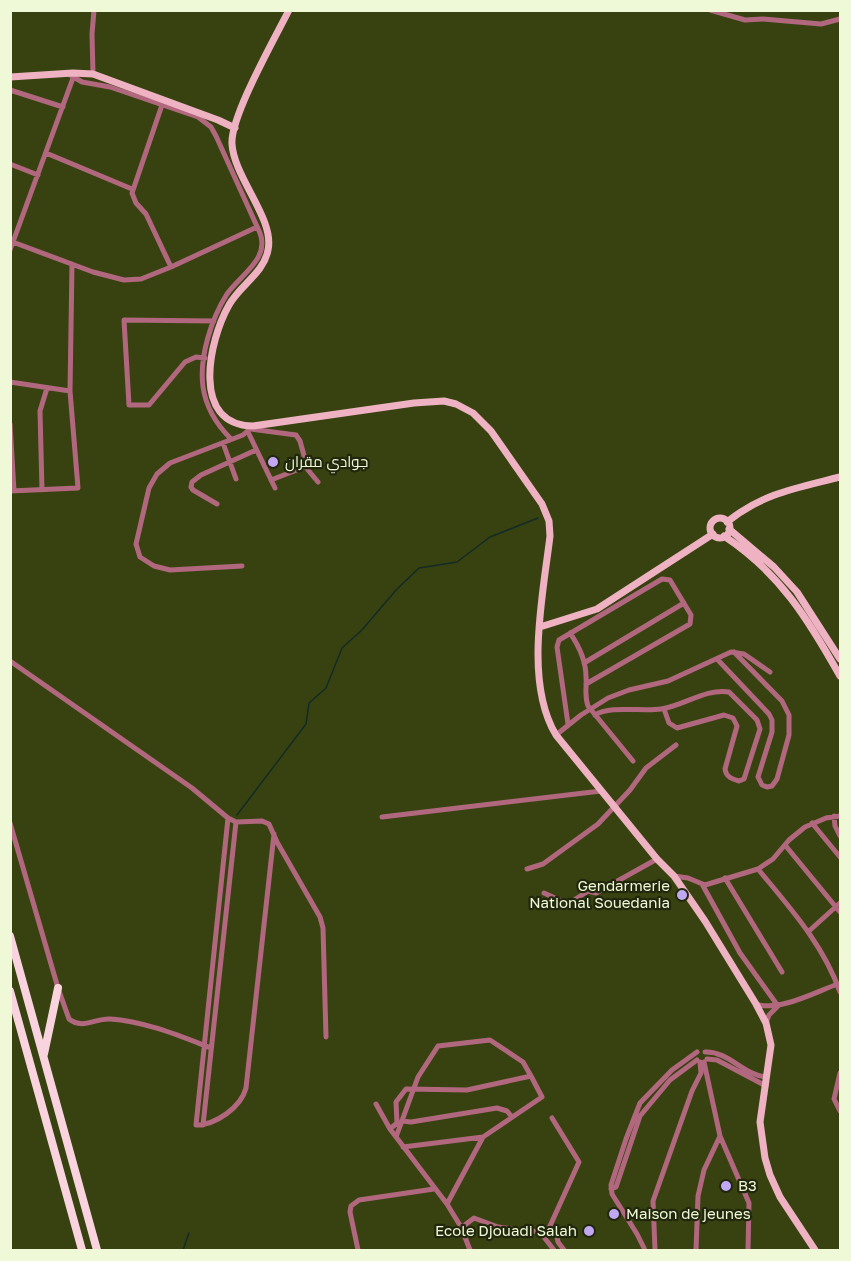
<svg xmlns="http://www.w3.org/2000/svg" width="851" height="1261" viewBox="0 0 851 1261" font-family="'Golos Text',Cairo,sans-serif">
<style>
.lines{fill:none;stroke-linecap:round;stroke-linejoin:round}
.stream{stroke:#132b26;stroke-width:1.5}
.minor{stroke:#b1687f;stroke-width:5}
.major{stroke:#eeb2c3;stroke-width:7}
.highway{stroke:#f9d4de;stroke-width:8}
.poi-dot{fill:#c1a8f3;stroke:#21270c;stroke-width:2}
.labels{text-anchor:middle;stroke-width:4.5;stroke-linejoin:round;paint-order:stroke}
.poi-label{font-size:15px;fill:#eff9d7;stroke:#21270c;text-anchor:start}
</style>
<rect width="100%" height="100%" fill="#384210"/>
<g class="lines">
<path class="stream" d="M 237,815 L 306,724 L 309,703 L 326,688 L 342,648 L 362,630 L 396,590 L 419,568 L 457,562 L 490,537 L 538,518
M 183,1250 L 189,1233"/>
<path class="minor" d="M 710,10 L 745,20 L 763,19 L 821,24 L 840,19
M 67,73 L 82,82 L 110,87 L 198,117 L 211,127 L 216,136 L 260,233 C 270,259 240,275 227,294 C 211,319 199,358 203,387 C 206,408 217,425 231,439
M 93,74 L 92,34 L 94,10
M 10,90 L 63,107
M 162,105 L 132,193 L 136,203 L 146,214 L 171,267
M 46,153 L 132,189
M 10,164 L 38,175
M 10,241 L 93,272 L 124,280 L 141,279 L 171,267 L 257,227
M 10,250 L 73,78
M 205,358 L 196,357 L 185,362 L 149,405 L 129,405 L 124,320 L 214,321
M 10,382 L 70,391
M 10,424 L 14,491
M 251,429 L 296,435 L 300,441 L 308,470 L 318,482
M 248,432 L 275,488
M 223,443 L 236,479
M 271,480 L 307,466
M 42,490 L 40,411 L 47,388
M 10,491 L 78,488 L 70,391 L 72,264
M 217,504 L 193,490 L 191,487 L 192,482 L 201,475 L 256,450
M 242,566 L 170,570 L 154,566 L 140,557 L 136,544 L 149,488 L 157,474 L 170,463 L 243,435 L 253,426
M 570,633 C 579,646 586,661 586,677 C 587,688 584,695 588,706 L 633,761
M 717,659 L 769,714 L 772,720 L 772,732 L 758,777 L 762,785 L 767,787 L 772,786 L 777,779 L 789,735 L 789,715 L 782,701 L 734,652
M 10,661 L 192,788 L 228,818 L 236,822 L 262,821 L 269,824 L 277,842 L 320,917 L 323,928 L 326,1037
M 584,663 L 684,603
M 595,715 C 610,705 642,712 661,709 C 683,706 706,688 729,692 L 757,720 L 760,729 L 744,779 L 739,781 C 732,779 726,777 725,769 L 737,726 L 733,718 L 724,715 L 677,728 L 669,723 L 664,709
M 568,724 L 557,647 L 559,640 L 662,579 L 670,580 L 691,615 L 690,624 L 586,684
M 556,735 L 581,715 L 608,698 L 629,690 L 668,681 L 731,652 L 744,654 L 770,672
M 834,816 L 835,826 L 840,836
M 382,817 L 601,791
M 228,818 L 196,1125 C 216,1125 241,1107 246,1088 L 274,834
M 10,823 L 58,988 L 69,1019 C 83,1030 95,1018 110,1019 C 144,1021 180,1036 211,1048
M 812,823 L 840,857
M 785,845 L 840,912
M 527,869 L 543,864 L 598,824 L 630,790 L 646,768 L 676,745
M 758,869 C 790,908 823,944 840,992
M 674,876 L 688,878 L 705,885 L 758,869 L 773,859 L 789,840 L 805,827 L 826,818 L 840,816
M 725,878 L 782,972
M 702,884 L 740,953 L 778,1006
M 544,893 L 568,904 L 588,891 L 596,893 L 657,859
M 809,931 L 840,903
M 756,1004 C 779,1012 815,992 838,984
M 766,1023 L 769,1015 L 777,1007
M 705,1052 C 729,1051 744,1076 767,1077
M 707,1059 L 717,1060 L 766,1086
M 840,1073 L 834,1099 L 840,1111
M 376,1104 L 390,1129 L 447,1204 L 461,1227 L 470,1250
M 402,1121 L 411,1122 L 497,1108 L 507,1111 L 512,1117
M 203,1125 L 236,822
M 390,1129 L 397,1123 L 396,1102 L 406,1089 L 467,1090 L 531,1076 L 542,1097 L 483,1137 L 447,1204
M 720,1136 L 749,1203 L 748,1250
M 396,1137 L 418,1077 L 438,1046 L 490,1040 L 523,1062 L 531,1076
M 403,1147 L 483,1137
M 611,1189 L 616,1187 L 640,1116 L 670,1080 L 697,1060
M 461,1228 L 474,1218 L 498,1227 L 540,1232 L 554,1250
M 556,1231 L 558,1242 L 564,1250
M 545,1237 L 579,1162 L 552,1118
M 358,1250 L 350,1212 L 351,1206 L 359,1200 L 434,1189
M 645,1250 L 637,1234 L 612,1194 L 611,1185 L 626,1139 L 640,1103 L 672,1070 L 697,1052
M 655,1250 L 653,1201 L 692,1091 L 701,1073 L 700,1062
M 696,1250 L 698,1196 L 704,1170 L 720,1136 L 704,1062"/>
<path class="major" d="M 289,10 C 275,38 230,117 232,144 C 234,178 275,219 268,250 C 264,273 240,285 229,305 C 209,340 190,425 253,426 L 414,403 L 444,401 L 456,404 L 473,413 L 491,431 L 542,504 L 549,521 L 550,536 C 543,595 524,682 556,735 L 657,859 L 674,876 L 705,921 L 756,1004 L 766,1023 L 771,1045 L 760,1122 L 765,1158 L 770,1175 L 780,1197 L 815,1250
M 10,77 L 73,73 L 93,74 L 218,120 L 235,128
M710 528a10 10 0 1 1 20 0a10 10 0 1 1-20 0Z
M 727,522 C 763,493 797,488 840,477
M 729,529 L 774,567 L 797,592 L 840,659
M 724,536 C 780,573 808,619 840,676
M 540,627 L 597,609 L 713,534"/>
<path class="highway" d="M 10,936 L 97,1250
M 10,991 L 82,1250
M 44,1054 L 58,988"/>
</g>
<g class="poi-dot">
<circle cx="273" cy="462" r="6"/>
<circle cx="682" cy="895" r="6"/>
<circle cx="726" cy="1186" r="6"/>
<circle cx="614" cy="1214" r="6"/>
<circle cx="589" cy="1231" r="6"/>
</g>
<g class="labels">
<g class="poi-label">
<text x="285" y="467">جوادي مقران</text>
<text x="670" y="891" text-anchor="end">Gendarmerie<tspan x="670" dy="17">National Souedania</tspan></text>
<text x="738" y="1191">B3</text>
<text x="626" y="1219">Maison de jeunes</text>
<text x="577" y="1236" text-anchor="end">Ecole Djouadi Salah</text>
</g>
</g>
<rect width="851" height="1261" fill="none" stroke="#eff9d7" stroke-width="24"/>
</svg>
